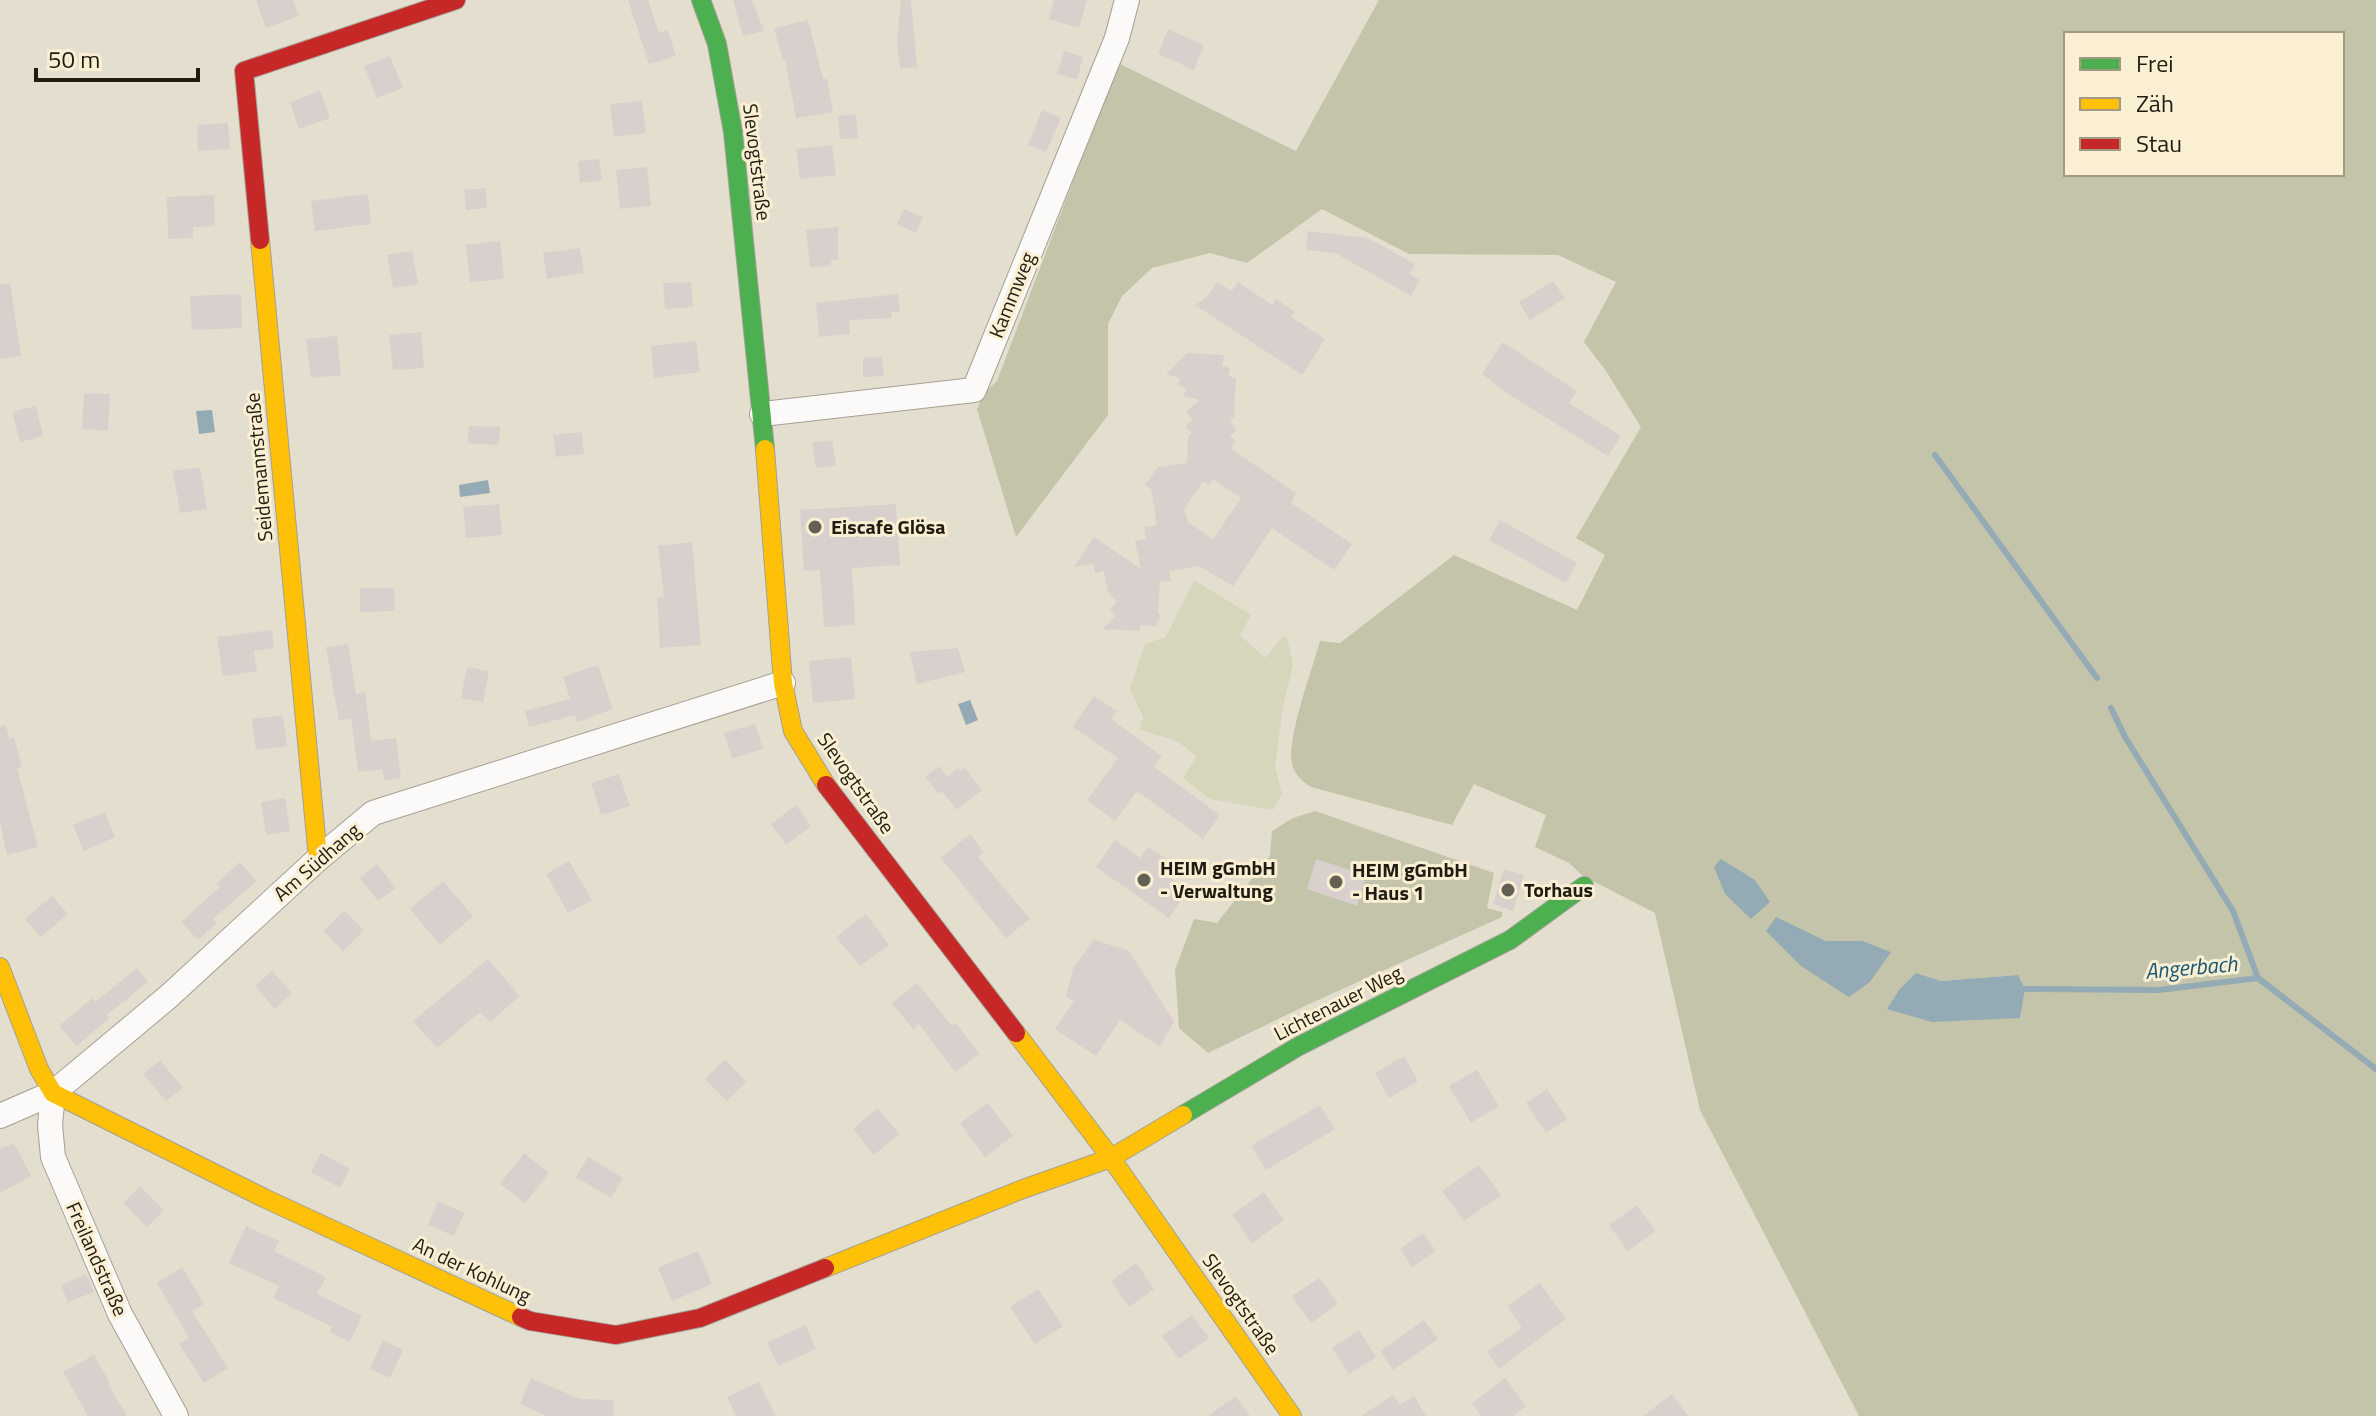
<svg xmlns="http://www.w3.org/2000/svg" width="2376" height="1416" viewBox="0 0 2376 1416" font-family="'Titillium Web',sans-serif">
<style>
.green{fill:#d5d6bb}
.forest{fill:#c3c4a9;fill-rule:evenodd}
.water{fill:#94abb5}
.lines{fill:none;stroke-linecap:round;stroke-linejoin:round}
.stream{stroke:#94abb5;stroke-width:6}
.building{fill:#d9cfcd;fill-rule:evenodd}
.street-casing{stroke:#a5a095;stroke-width:26}
.fast-casing{stroke:#a5a095;stroke-width:20}
.slow-casing{stroke:#a5a095;stroke-width:20}
.jam-casing{stroke:#a5a095;stroke-width:20}
.street{stroke:#fbfaf8;stroke-width:24}
.fast{stroke:#4caf50;stroke-width:18}
.slow{stroke:#ffc107;stroke-width:18}
.jam{stroke:#c62828;stroke-width:18}
.poi-dot{fill:#656054;stroke:#faeed3;stroke-width:3}
.labels{text-anchor:middle;stroke-width:6;stroke-linejoin:round;paint-order:stroke}
.street-label{font-size:20px;fill:#201c12;stroke:#faeed3}
.poi-label{font-size:20px;font-weight:bold;fill:#201c12;stroke:#faeed3;text-anchor:start}
.water-label{font-size:22px;font-style:italic;fill:#175776;stroke:#faeed3}
</style>
<rect width="100%" height="100%" fill="#e4decf"/>
<path class="green" d="M 1194,580 L 1251,615 L 1240,635 L 1265,658 L 1283,636 L 1287,638 L 1293,665 L 1283,706 L 1275,766 L 1282,794 L 1273,810 L 1210,799 L 1183,778 L 1197,756 L 1177,741 L 1140,730 L 1143,717 L 1130,689 L 1145,644 L 1166,637 Z"/>
<path class="forest" d="M 1379,0 L 2376,0 L 2376,1416 L 1859,1416 L 1700,1110 L 1655,913 L 1583,876 L 1569,863 L 1535,847 L 1546,815 L 1474,784 L 1452,825 L 1311,787 C 1302,781 1295,775 1292,764 C 1286,740 1313,667 1320,641 L 1340,643 L 1454,555 L 1577,610 L 1605,555 L 1576,538 L 1641,427 L 1606,371 L 1584,342 L 1616,282 L 1558,255 L 1409,254 L 1322,209 L 1247,263 L 1210,253 L 1152,268 L 1122,296 L 1108,324 L 1108,415 L 1016,537 L 977,409 L 984,393 L 997,381 L 1118,63 L 1296,151 ZM 2066,34 L 2342,34 L 2342,174 L 2066,174 ZM 1776,918 L 1826,941 L 1863,941 L 1891,952 L 1767,931 ZM 1916,973 L 1941,981 L 2018,975 L 2019,1018 Z
M 1315,811 L 1494,873 L 1487,908 L 1502,912 L 1502,917 L 1307,1005 L 1208,1053 L 1179,1028 L 1175,970 L 1194,919 L 1217,923 L 1270,856 L 1272,831 L 1293,818 Z"/>
<path class="water" d="M 212,410 L 215,432 L 199,434 L 196,411 Z
M 488,480 L 490,493 L 460,497 L 459,485 Z
M 970,700 L 978,720 L 966,725 L 958,704 Z
M 1721,859 L 1755,880 L 1770,902 L 1751,919 L 1725,894 L 1714,867 Z
M 1776,917 L 1826,941 L 1863,941 L 1891,952 L 1870,982 L 1849,997 L 1801,966 L 1766,931 Z
M 1916,973 L 1941,981 L 2018,975 L 2025,989 L 2020,1018 L 1932,1022 L 1887,1009 L 1899,990 Z"/>
<g class="lines">
<path class="stream" d="M 1935,455 L 2097,678
M 2111,708 L 2125,737 L 2233,911 L 2258,978
M 2025,989 L 2159,990 L 2258,978 L 2376,1069"/>
</g>
<path class="building" d="M 256,0 L 293,0 L 299,16 L 266,28 Z
M 628,0 L 648,0 L 659,33 L 668,30 L 676,56 L 649,64 Z
M 733,0 L 752,0 L 764,31 L 743,36 Z
M 901,0 L 911,0 L 917,67 L 900,69 L 897,42 Z
M 1054,0 L 1087,0 L 1079,28 L 1049,19 Z
M 808,20 L 823,79 L 827,79 L 833,112 L 796,118 L 785,60 L 783,60 L 774,28 Z
M 1168,29 L 1204,45 L 1194,70 L 1158,54 Z
M 1064,51 L 1083,57 L 1077,79 L 1057,74 Z
M 390,56 L 403,88 L 377,98 L 364,66 Z
M 320,91 L 330,118 L 299,129 L 290,102 Z
M 642,101 L 646,133 L 614,137 L 610,104 Z
M 1042,110 L 1061,118 L 1046,152 L 1028,145 Z
M 856,114 L 858,138 L 840,139 L 838,116 Z
M 228,123 L 230,149 L 198,151 L 197,125 Z
M 832,145 L 836,175 L 800,179 L 796,149 Z
M 599,159 L 602,180 L 580,183 L 578,161 Z
M 647,167 L 651,206 L 620,209 L 616,170 Z
M 485,188 L 487,208 L 466,210 L 464,190 Z
M 368,194 L 371,224 L 315,231 L 311,201 Z
M 214,195 L 215,226 L 193,227 L 193,238 L 168,239 L 167,197 Z
M 904,209 L 923,217 L 916,233 L 897,224 Z
M 838,227 L 838,260 L 831,260 L 831,266 L 810,267 L 806,230 Z
M 1308,231 L 1368,238 L 1415,264 L 1409,274 L 1420,280 L 1411,296 L 1335,253 L 1306,250 Z
M 500,241 L 504,279 L 470,282 L 466,245 Z
M 580,248 L 584,273 L 547,279 L 543,253 Z
M 412,251 L 418,284 L 393,288 L 387,255 Z
M 1553,281 L 1565,298 L 1530,320 L 1519,302 Z
M 691,282 L 693,307 L 665,309 L 663,283 Z
M 1217,282 L 1232,291 L 1238,282 L 1272,305 L 1276,299 L 1295,312 L 1291,317 L 1325,339 L 1302,375 L 1195,305 L 1207,297 Z
M 10,283 L 21,356 L 0,359 L 0,284 Z
M 241,294 L 242,328 L 192,330 L 190,296 Z
M 898,294 L 900,311 L 891,312 L 892,318 L 849,320 L 850,334 L 819,337 L 816,303 Z
M 421,332 L 424,368 L 393,370 L 389,335 Z
M 337,336 L 341,375 L 311,378 L 306,339 Z
M 696,341 L 700,372 L 654,378 L 651,346 Z
M 1503,342 L 1577,391 L 1569,403 L 1621,436 L 1608,456 L 1513,397 L 1482,374 Z
M 1187,353 L 1224,355 L 1222,366 L 1230,368 L 1228,376 L 1236,378 L 1234,417 L 1230,421 L 1237,430 L 1230,436 L 1236,442 L 1230,448 L 1296,493 L 1291,503 L 1352,544 L 1334,570 L 1272,528 L 1233,586 L 1199,566 L 1169,571 L 1171,581 L 1160,582 L 1158,613 L 1161,616 L 1158,620 L 1157,626 L 1140,625 L 1140,631 L 1102,629 L 1116,616 L 1110,609 L 1117,602 L 1108,592 L 1104,571 L 1095,573 L 1093,563 L 1074,567 L 1094,537 L 1141,569 L 1135,541 L 1146,539 L 1144,527 L 1157,525 L 1151,489 L 1145,485 L 1158,467 L 1187,463 L 1188,436 L 1192,433 L 1185,426 L 1193,420 L 1186,412 L 1200,400 L 1184,396 L 1186,388 L 1178,386 L 1180,378 L 1166,374 ZM 1213,479 L 1241,498 L 1213,539 L 1188,522 L 1184,509 L 1203,481 L 1209,485 Z
M 882,357 L 884,376 L 863,377 L 863,358 Z
M 84,393 L 110,394 L 108,431 L 82,429 Z
M 36,406 L 43,436 L 20,442 L 12,412 Z
M 469,426 L 500,427 L 499,445 L 468,443 Z
M 582,432 L 584,454 L 556,457 L 553,435 Z
M 832,440 L 836,465 L 816,468 L 812,443 Z
M 200,467 L 207,509 L 180,513 L 173,471 Z
M 499,504 L 502,535 L 466,538 L 463,507 Z
M 896,504 L 900,565 L 852,568 L 855,625 L 824,627 L 820,570 L 804,571 L 800,510 Z
M 1500,520 L 1577,563 L 1566,583 L 1489,540 Z
M 692,542 L 701,645 L 660,648 L 657,598 L 664,597 L 658,546 Z
M 360,588 L 394,588 L 395,611 L 360,612 Z
M 272,630 L 274,648 L 254,651 L 257,671 L 223,676 L 217,637 Z
M 348,644 L 356,694 L 365,692 L 371,741 L 396,738 L 401,778 L 384,780 L 382,769 L 358,772 L 351,718 L 339,721 L 326,647 Z
M 958,648 L 965,672 L 917,684 L 910,652 Z
M 851,657 L 855,699 L 813,703 L 809,661 Z
M 598,665 L 613,709 L 577,722 L 575,715 L 529,727 L 525,711 L 570,699 L 563,677 Z
M 467,667 L 489,671 L 483,702 L 461,698 Z
M 1094,696 L 1117,711 L 1111,719 L 1162,756 L 1154,767 L 1220,815 L 1203,839 L 1137,791 L 1115,821 L 1087,800 L 1118,758 L 1073,727 Z
M 283,715 L 287,746 L 256,750 L 252,719 Z
M 755,724 L 763,749 L 732,759 L 724,733 Z
M 6,725 L 9,739 L 14,737 L 22,767 L 17,768 L 38,847 L 7,855 L 0,822 L 0,726 Z
M 939,766 L 947,777 L 958,768 L 961,772 L 965,768 L 982,790 L 957,810 L 942,791 L 939,794 L 925,777 Z
M 619,774 L 630,806 L 601,815 L 591,783 Z
M 285,798 L 290,831 L 266,835 L 261,802 Z
M 796,805 L 811,826 L 786,845 L 771,824 Z
M 105,812 L 115,837 L 84,851 L 73,825 Z
M 970,834 L 984,852 L 978,857 L 1030,919 L 1006,938 L 941,858 Z
M 1115,840 L 1140,858 L 1148,847 L 1167,859 L 1159,870 L 1188,890 L 1169,918 L 1096,867 Z
M 1316,859 L 1366,875 L 1357,906 L 1307,889 Z
M 569,861 L 592,900 L 568,913 L 546,874 Z
M 240,862 L 257,881 L 213,919 L 217,923 L 198,940 L 181,922 L 220,887 L 217,883 Z
M 377,864 L 396,888 L 378,901 L 360,878 Z
M 1504,869 L 1524,875 L 1513,911 L 1493,904 Z
M 443,881 L 473,916 L 440,945 L 410,909 Z
M 52,896 L 68,914 L 41,937 L 25,919 Z
M 344,910 L 364,930 L 343,951 L 324,931 Z
M 866,914 L 889,945 L 860,966 L 836,937 Z
M 1093,940 L 1128,950 L 1174,1021 L 1160,1047 L 1120,1020 L 1096,1056 L 1055,1029 L 1074,1001 L 1066,997 L 1073,969 Z
M 488,959 L 520,996 L 490,1022 L 480,1012 L 437,1048 L 413,1021 Z
M 137,968 L 148,982 L 107,1015 L 109,1018 L 77,1046 L 59,1026 L 92,998 L 95,1002 Z
M 272,971 L 292,993 L 275,1009 L 255,986 Z
M 917,983 L 952,1026 L 956,1023 L 979,1054 L 955,1072 L 919,1024 L 913,1029 L 892,1003 Z
M 1404,1056 L 1418,1081 L 1389,1098 L 1375,1073 Z
M 725,1059 L 746,1082 L 727,1101 L 705,1079 Z
M 160,1060 L 183,1088 L 166,1101 L 143,1074 Z
M 1477,1070 L 1499,1106 L 1471,1123 L 1449,1086 Z
M 1547,1089 L 1567,1119 L 1546,1133 L 1526,1103 Z
M 988,1103 L 1013,1136 L 985,1157 L 960,1123 Z
M 1320,1105 L 1335,1129 L 1266,1170 L 1251,1146 Z
M 878,1108 L 899,1134 L 874,1155 L 853,1129 Z
M 14,1143 L 31,1176 L 0,1193 L 0,1149 Z
M 321,1153 L 350,1169 L 340,1188 L 311,1172 Z
M 524,1153 L 549,1173 L 525,1203 L 500,1184 Z
M 588,1157 L 623,1178 L 611,1198 L 576,1177 Z
M 1479,1165 L 1501,1195 L 1464,1221 L 1442,1191 Z
M 140,1186 L 164,1210 L 147,1227 L 123,1203 Z
M 1264,1192 L 1284,1220 L 1252,1243 L 1232,1215 Z
M 438,1201 L 464,1213 L 454,1236 L 428,1225 Z
M 1637,1205 L 1655,1231 L 1628,1251 L 1609,1225 Z
M 246,1226 L 279,1241 L 274,1251 L 326,1277 L 317,1294 L 362,1316 L 350,1342 L 329,1332 L 332,1327 L 273,1298 L 279,1286 L 229,1263 Z
M 1423,1233 L 1436,1251 L 1412,1267 L 1400,1249 Z
M 698,1251 L 712,1284 L 672,1301 L 658,1268 Z
M 1136,1263 L 1154,1289 L 1129,1307 L 1111,1281 Z
M 182,1267 L 204,1304 L 192,1311 L 228,1368 L 204,1383 L 179,1344 L 189,1338 L 157,1283 Z
M 86,1274 L 94,1292 L 68,1302 L 61,1285 Z
M 1319,1278 L 1338,1304 L 1311,1323 L 1292,1296 Z
M 1540,1283 L 1566,1319 L 1499,1369 L 1487,1352 L 1522,1328 L 1507,1306 Z
M 1038,1289 L 1063,1326 L 1035,1344 L 1010,1307 Z
M 1192,1315 L 1209,1338 L 1179,1359 L 1162,1336 Z
M 1424,1320 L 1438,1339 L 1393,1370 L 1380,1351 Z
M 806,1325 L 816,1349 L 778,1366 L 767,1342 Z
M 1359,1330 L 1376,1357 L 1349,1374 L 1332,1348 Z
M 383,1340 L 403,1350 L 390,1378 L 370,1369 Z
M 94,1355 L 110,1383 L 108,1384 L 127,1416 L 88,1416 L 63,1372 Z
M 531,1378 L 580,1399 L 614,1400 L 613,1416 L 547,1416 L 520,1404 Z
M 1505,1378 L 1526,1406 L 1513,1416 L 1481,1416 L 1472,1403 Z
M 759,1382 L 776,1416 L 736,1416 L 727,1397 Z
M 1672,1394 L 1688,1416 L 1643,1416 Z
M 1393,1395 L 1400,1405 L 1414,1396 L 1426,1416 L 1361,1416 Z
M 1235,1396 L 1250,1416 L 1208,1416 Z"/>
<g class="lines">
<g class="street-casing">
<path id="street" d="M 762,414 L 974,390 L 1117,38 L 1127,0
M 53,1093 L 50,1125 L 53,1157 L 120,1314 L 176,1416
M 0,1116 L 53,1093 L 168,997 L 318,859 L 373,813 L 783,683"/>
</g>
<g class="fast-casing">
<path id="fast" d="M 701,0 L 717,44 L 733,132 L 765,449
M 1183,1115 L 1299,1046 L 1510,940 L 1584,886"/>
</g>
<g class="slow-casing">
<path id="slow" d="M 260,240 L 318,859
M 765,449 L 783,683 L 793,731 L 826,785
M 0,967 L 39,1069 L 53,1093 L 264,1198 L 521,1317
M 1016,1033 L 1111,1158 L 1292,1416
M 825,1268 L 1023,1189 L 1111,1158 L 1183,1115"/>
</g>
<g class="jam-casing">
<path id="jam" d="M 260,240 L 244,71 L 456,0
M 826,785 L 1016,1033
M 521,1317 L 530,1321 L 616,1335 L 700,1318 L 825,1268"/>
</g>
<use href="#street" class="street"/>
<use href="#fast" class="fast"/>
<use href="#slow" class="slow"/>
<use href="#jam" class="jam"/>
</g>
<g class="poi-dot">
<circle cx="815" cy="527" r="8"/>
<circle cx="1144" cy="880" r="8"/>
<circle cx="1336" cy="882" r="8"/>
<circle cx="1508" cy="890" r="8"/>
</g>
<g class="labels">
<g class="street-label">
<text transform="translate(757 162) rotate(83)" y="7">Slevogtstraße</text>
<text transform="translate(1012 295) rotate(-68)" y="7">Kammweg</text>
<text transform="translate(259 467) rotate(-95)" y="7">Seidemannstraße</text>
<text transform="translate(856 783) rotate(55)" y="7">Slevogtstraße</text>
<text transform="translate(317 862) rotate(-41)" y="7">Am Südhang</text>
<text transform="translate(1338 1003) rotate(-27)" y="7">Lichtenauer Weg</text>
<text transform="translate(97 1259) rotate(66)" y="7">Freilandstraße</text>
<text transform="translate(472 1270) rotate(25)" y="7">An der Kohlung</text>
<text transform="translate(1241 1304) rotate(55)" y="7">Slevogtstraße</text>
</g>
<g class="poi-label">
<text x="831" y="534">Eiscafe Glösa</text>
<text x="1160" y="875">HEIM gGmbH<tspan x="1160" dy="23">- Verwaltung</tspan></text>
<text x="1352" y="877">HEIM gGmbH<tspan x="1352" dy="23">- Haus 1</tspan></text>
<text x="1524" y="897">Torhaus</text>
</g>
<g class="water-label">
<text transform="translate(2191 967) rotate(-5)" y="8">Angerbach</text>
</g>
</g>
<rect x="2064" y="32" width="280" height="144" fill="#faeed3" stroke="#a39a86" stroke-width="2"/>
<rect x="2080" y="58" width="40" height="12" fill="#4caf50" stroke="#a39a86" stroke-width="2"/>
<text x="2136" y="72" font-size="24" fill="#201c12">Frei</text>
<rect x="2080" y="98" width="40" height="12" fill="#ffc107" stroke="#a39a86" stroke-width="2"/>
<text x="2136" y="112" font-size="24" fill="#201c12">Zäh</text>
<rect x="2080" y="138" width="40" height="12" fill="#c62828" stroke="#a39a86" stroke-width="2"/>
<text x="2136" y="152" font-size="24" fill="#201c12">Stau</text>
<path d="M36 68v12h162v-12" fill="none" stroke="#201c12" stroke-width="4"/>
<text x="48" y="68" font-size="24" fill="#201c12" stroke="#faeed3" stroke-width="6" paint-order="stroke">50 m</text>
</svg>
